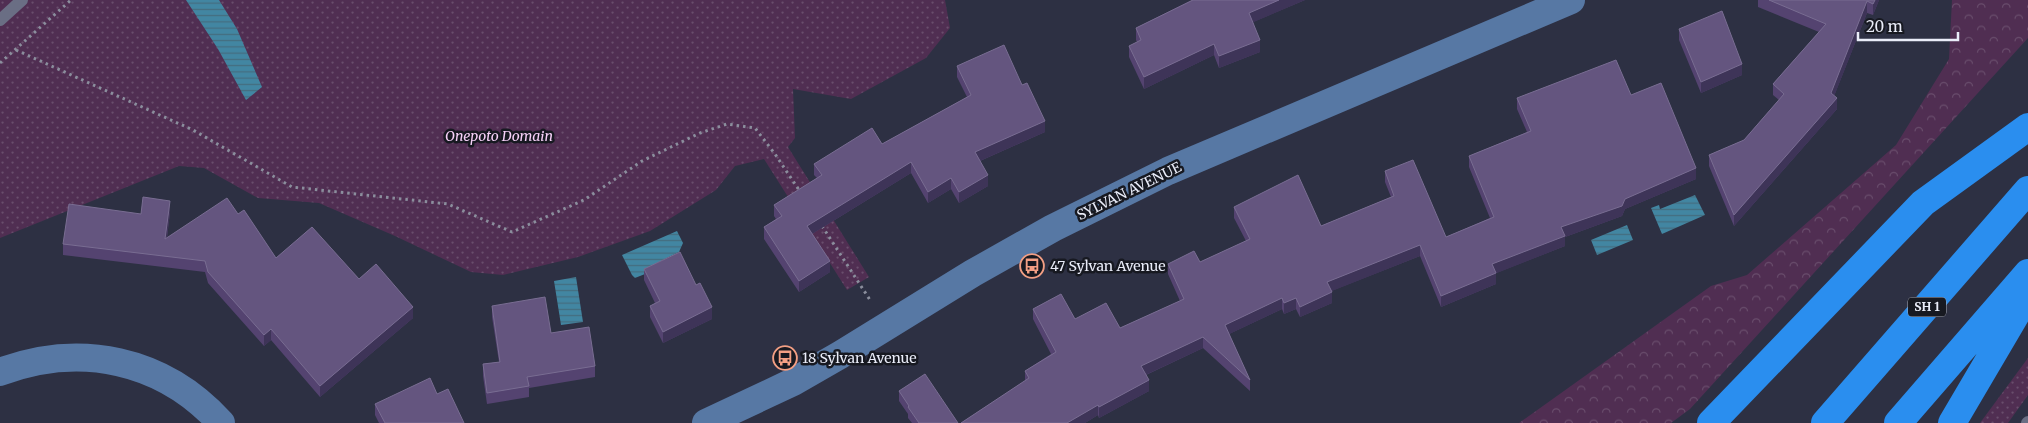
<svg xmlns="http://www.w3.org/2000/svg" width="2028" height="423" viewBox="0 0 2028 423" font-family="Merriweather,serif">
<style>
.grass{fill:url(#grass-dots)}
.forest{fill:url(#forest-crowns)}
.water{fill:url(#water-rules)}
.lines{fill:none;stroke-linecap:round;stroke-linejoin:round}
.path{stroke:#8b8e9d;stroke-width:3;stroke-dasharray:2.5 4;stroke-linecap:butt}
.service{stroke:#6a6e84;stroke-width:12}
.secondary{stroke:#5778a4;stroke-width:28}
.motorway{stroke:#2a8eef;stroke-width:28}
.wall{fill:#544370}
.shaded-wall{fill:#3e3458}
.building{fill:#64557f;stroke:#796d92}
.labels{text-anchor:middle;stroke-width:5;stroke-linejoin:round;paint-order:stroke}
.shield{fill:#171921;stroke:#abadb8;stroke-width:1}
.shield-label{font-size:12px;font-weight:bold;fill:#eaedf9}
.park-label{font-size:14px;font-style:italic;fill:#f7d1f9;stroke:#171921}
.street-label{font-size:14px;fill:#eaedf9;stroke:#171921}
.poi-label{font-size:14px;fill:#eaedf9;stroke:#171921;text-anchor:start}
</style>
<defs>
<pattern id="grass-dots" width="8" height="8" patternUnits="userSpaceOnUse" patternTransform="scale(1.25)"><rect width="8" height="8" fill="#502e52"/><path d="M2 2h.1M6 6h.1" fill="none" stroke="#694d6c" stroke-width="1.8" stroke-linecap="round"/></pattern>
<pattern id="forest-crowns" width="20" height="18" patternUnits="userSpaceOnUse" patternTransform="scale(1.25)"><rect width="20" height="18" fill="#502e52"/><path d="M2 6a3 3 0 1 1 6 0M12 15a3 3 0 1 1 6 0" fill="none" stroke="#694d6c"/></pattern>
<pattern id="water-rules" width="6" height="5" patternUnits="userSpaceOnUse" patternTransform="scale(1.25)"><rect width="6" height="5" fill="#4286a2"/><path d="M0 2.5h6" fill="none" stroke="#446d7f"/></pattern>
</defs>
<rect width="100%" height="100%" fill="#2d3043"/>
<path class="grass" d="M 0,0 L 945,0 L 950,28 L 926,58 L 851,99 L 793,89 L 795,138 L 788,147 L 869,277 L 847,290 L 764,159 L 735,166 L 716,190 L 650,231 L 578,257 L 503,275 L 471,272 L 395,236 L 319,203 L 258,198 L 204,168 L 179,166 L 0,238 Z
M 2028,358 L 2028,395 L 2008,423 L 1980,423 Z"/>
<path class="forest" d="M 1952,0 L 2028,0 L 2028,38 L 1690,409 L 1671,423 L 1519,423 L 1711,286 L 1747,275 L 1896,145 L 1949,59 Z"/>
<path class="water" d="M 186,0 L 219,0 L 237,29 L 262,87 L 246,100 L 218,49 Z
M 1695,195 L 1705,215 L 1662,234 L 1651,208 L 1659,205 L 1660,209 Z
M 1627,225 L 1633,240 L 1597,255 L 1591,240 Z
M 677,231 L 683,243 L 679,252 L 645,269 L 645,274 L 635,278 L 632,275 L 622,255 Z
M 576,277 L 583,322 L 561,325 L 554,281 Z"/>
<g class="lines">
<path class="path" d="M 16,50 L 193,130 L 292,187 L 448,204 L 512,232 L 584,200 L 642,161 L 700,133 L 727,124 L 755,128 L 775,154 L 801,193
M 0,63 L 71,0
M 822,226 L 870,300"/>
<path class="service" d="M 0,20 L 22,0
M 2027,423 L 2028,422"/>
<path class="secondary" d="M 0,372 C 80,342 163,359 221,423
M 706,423 L 793,382 L 840,355 L 973,273 L 1053,228 L 1168,171 L 1571,0"/>
<path class="motorway" d="M 1711,423 L 1923,203 L 2028,127
M 1825,423 L 2028,190
M 1898,423 L 2028,273
M 1952,423 L 2028,294"/>
</g>
<path class="wall" d="M 1192,0 L 1305,0 L 1253,22 L 1260,52 L 1219,68 L 1214,55 L 1144,89 L 1129,57 L 1129,46 L 1137,42 L 1136,40 L 1136,28 Z
M 1758,0 L 1879,0 L 1873,15 L 1867,13 L 1834,96 L 1837,109 L 1734,226 L 1709,166 L 1709,155 L 1744,140 L 1779,100 L 1773,95 L 1773,84 L 1819,32 L 1758,7 Z
M 1679,29 L 1742,75 L 1701,93 L 1679,40 Z
M 957,66 L 1022,85 L 1045,132 L 980,161 L 988,186 L 959,203 L 951,189 L 928,203 L 911,173 L 812,234 L 830,272 L 799,292 L 764,239 L 764,227 L 776,219 L 774,216 L 774,205 L 817,178 L 814,175 L 814,164 L 882,144 L 967,97 L 957,77 Z
M 1631,95 L 1696,179 L 1625,209 L 1622,216 L 1565,237 L 1565,246 L 1496,273 L 1496,284 L 1441,307 L 1420,256 L 1331,291 L 1332,303 L 1300,317 L 1296,309 L 1284,314 L 1282,309 L 1229,334 L 1250,380 L 1250,391 L 1203,348 L 1146,375 L 1149,391 L 1099,418 L 1098,415 L 1085,423 L 961,423 L 1025,381 L 1025,371 L 1051,354 L 1033,319 L 1033,309 L 1075,319 L 1120,328 L 1180,301 L 1168,274 L 1168,264 L 1200,262 L 1246,241 L 1234,218 L 1234,207 L 1321,226 L 1391,197 L 1385,182 L 1385,171 L 1446,237 L 1490,218 L 1469,167 L 1469,156 L 1527,132 L 1517,109 L 1517,98 Z
M 170,212 L 167,238 L 238,214 L 276,258 L 359,279 L 413,318 L 320,397 L 271,340 L 264,346 L 208,283 L 205,272 L 63,255 L 63,244 L 141,214 Z
M 644,269 L 712,319 L 663,343 L 650,317 L 650,306 L 655,303 L 644,280 Z
M 492,306 L 551,333 L 595,366 L 595,377 L 529,388 L 529,397 L 487,404 L 483,376 L 483,364 L 499,362 L 492,317 Z
M 899,391 L 958,423 L 912,423 L 908,418 L 908,414 L 899,401 Z
M 437,394 L 464,423 L 379,423 L 375,415 L 375,404 Z"/>
<path class="shaded-wall" d="M 1279,0 L 1305,0 L 1249,24 L 1249,13 Z
M 1875,0 L 1879,0 L 1873,15 L 1873,4 Z
M 1867,1 L 1867,13 L 1831,104 L 1831,93 Z
M 1260,40 L 1260,52 L 1219,68 L 1219,56 Z
M 1214,44 L 1214,55 L 1144,89 L 1144,77 Z
M 1742,64 L 1742,75 L 1701,93 L 1701,82 Z
M 1837,98 L 1837,109 L 1734,226 L 1734,215 Z
M 1045,121 L 1045,132 L 975,163 L 975,152 Z
M 911,162 L 911,173 L 807,237 L 807,226 Z
M 1696,168 L 1696,179 L 1625,209 L 1622,216 L 1565,237 L 1565,246 L 1492,275 L 1492,264 L 1561,227 L 1625,199 Z
M 988,175 L 988,186 L 959,203 L 959,192 Z
M 951,178 L 951,189 L 928,203 L 928,192 Z
M 170,201 L 170,212 L 165,251 L 165,239 Z
M 1420,245 L 1420,256 L 1327,293 L 1327,282 Z
M 830,261 L 830,272 L 799,292 L 799,281 Z
M 1496,273 L 1496,284 L 1441,307 L 1441,296 Z
M 1332,292 L 1332,303 L 1300,317 L 1300,307 Z
M 1282,298 L 1282,309 L 1225,336 L 1225,325 Z
M 1296,298 L 1296,309 L 1284,314 L 1284,303 Z
M 413,307 L 413,318 L 320,397 L 320,386 Z
M 712,307 L 712,319 L 663,343 L 663,332 Z
M 271,329 L 271,340 L 264,346 L 264,335 Z
M 1203,337 L 1203,348 L 1141,377 L 1141,366 Z
M 1149,380 L 1149,391 L 1099,418 L 1099,407 Z
M 1098,405 L 1098,415 L 1085,423 L 1067,423 Z"/>
<path class="building" d="M 1193,0 L 1279,0 L 1249,13 L 1260,40 L 1219,56 L 1214,44 L 1144,77 L 1129,46 L 1141,40 L 1136,28 Z
M 1769,0 L 1875,0 L 1873,4 L 1867,1 L 1831,93 L 1837,98 L 1734,215 L 1709,155 L 1744,140 L 1784,94 L 1773,84 L 1826,24 Z
M 1722,11 L 1742,64 L 1701,82 L 1679,29 Z
M 1004,45 L 1022,85 L 1027,83 L 1045,121 L 975,152 L 988,175 L 959,192 L 951,178 L 928,192 L 911,162 L 807,226 L 830,261 L 799,281 L 764,227 L 782,216 L 774,205 L 822,175 L 814,164 L 872,128 L 882,144 L 971,95 L 957,66 Z
M 1616,60 L 1631,95 L 1661,83 L 1696,168 L 1625,199 L 1622,206 L 1561,227 L 1565,236 L 1492,264 L 1496,273 L 1441,296 L 1420,245 L 1327,282 L 1332,292 L 1300,307 L 1296,298 L 1284,303 L 1282,298 L 1225,325 L 1250,380 L 1203,337 L 1141,366 L 1149,380 L 1099,407 L 1098,405 L 1067,423 L 961,423 L 1029,378 L 1025,371 L 1056,352 L 1033,309 L 1061,294 L 1075,319 L 1106,303 L 1120,328 L 1184,299 L 1168,264 L 1194,251 L 1200,262 L 1250,239 L 1234,207 L 1298,175 L 1321,226 L 1394,196 L 1385,171 L 1413,160 L 1446,237 L 1494,217 L 1469,156 L 1531,131 L 1517,98 Z
M 143,197 L 170,201 L 165,239 L 227,198 L 238,214 L 244,210 L 276,258 L 312,227 L 359,279 L 376,264 L 413,307 L 320,386 L 271,329 L 264,335 L 208,272 L 205,261 L 63,244 L 69,204 L 141,214 Z
M 680,252 L 696,285 L 700,283 L 712,307 L 663,332 L 650,306 L 660,301 L 644,269 Z
M 545,297 L 551,333 L 589,327 L 595,366 L 527,377 L 529,386 L 487,393 L 483,364 L 500,362 L 492,306 Z
M 925,374 L 958,423 L 919,423 L 908,407 L 909,406 L 899,391 Z
M 430,378 L 437,394 L 448,389 L 464,423 L 385,423 L 375,404 Z"/>
<defs>
<g id="bus-ring" transform="scale(1.25)"><circle r="9.5" fill="#171921" stroke="#f39f84" stroke-width="1.5"/><path d="M-5-6H5V4H4V6H2V4H-2V6H-4V4H-5ZM-3.5-4V0h7V-4ZM-3.5 1.2v1.5H-2V1.2ZM2 1.2v1.5H3.5V1.2Z" fill="#f39f84"/></g>
</defs>
<g fill-rule="evenodd">
<use href="#bus-ring" x="1032" y="266"/>
<use href="#bus-ring" x="785" y="358"/>
</g>
<g class="labels">
<rect class="shield" x="1908" y="297.5" width="38" height="19" rx="4"/>
<g class="shield-label">
<text x="1927" y="311">SH 1</text>
</g>
<g class="park-label">
<text x="499" y="141">Onepoto Domain</text>
</g>
<g class="street-label">
<text transform="translate(1129 191) rotate(-26)" y="5">SYLVAN AVENUE</text>
</g>
<g class="poi-label">
<text x="1050" y="271">47 Sylvan Avenue</text>
<text x="802" y="363">18 Sylvan Avenue</text>
</g>
</g>
<path d="M1858 32v8h100v-8" fill="none" stroke="#eaedf9" stroke-width="2.5"/>
<text x="1866" y="32" font-size="15" fill="#eaedf9" stroke="#171921" stroke-width="4" paint-order="stroke">20 m</text>
</svg>
